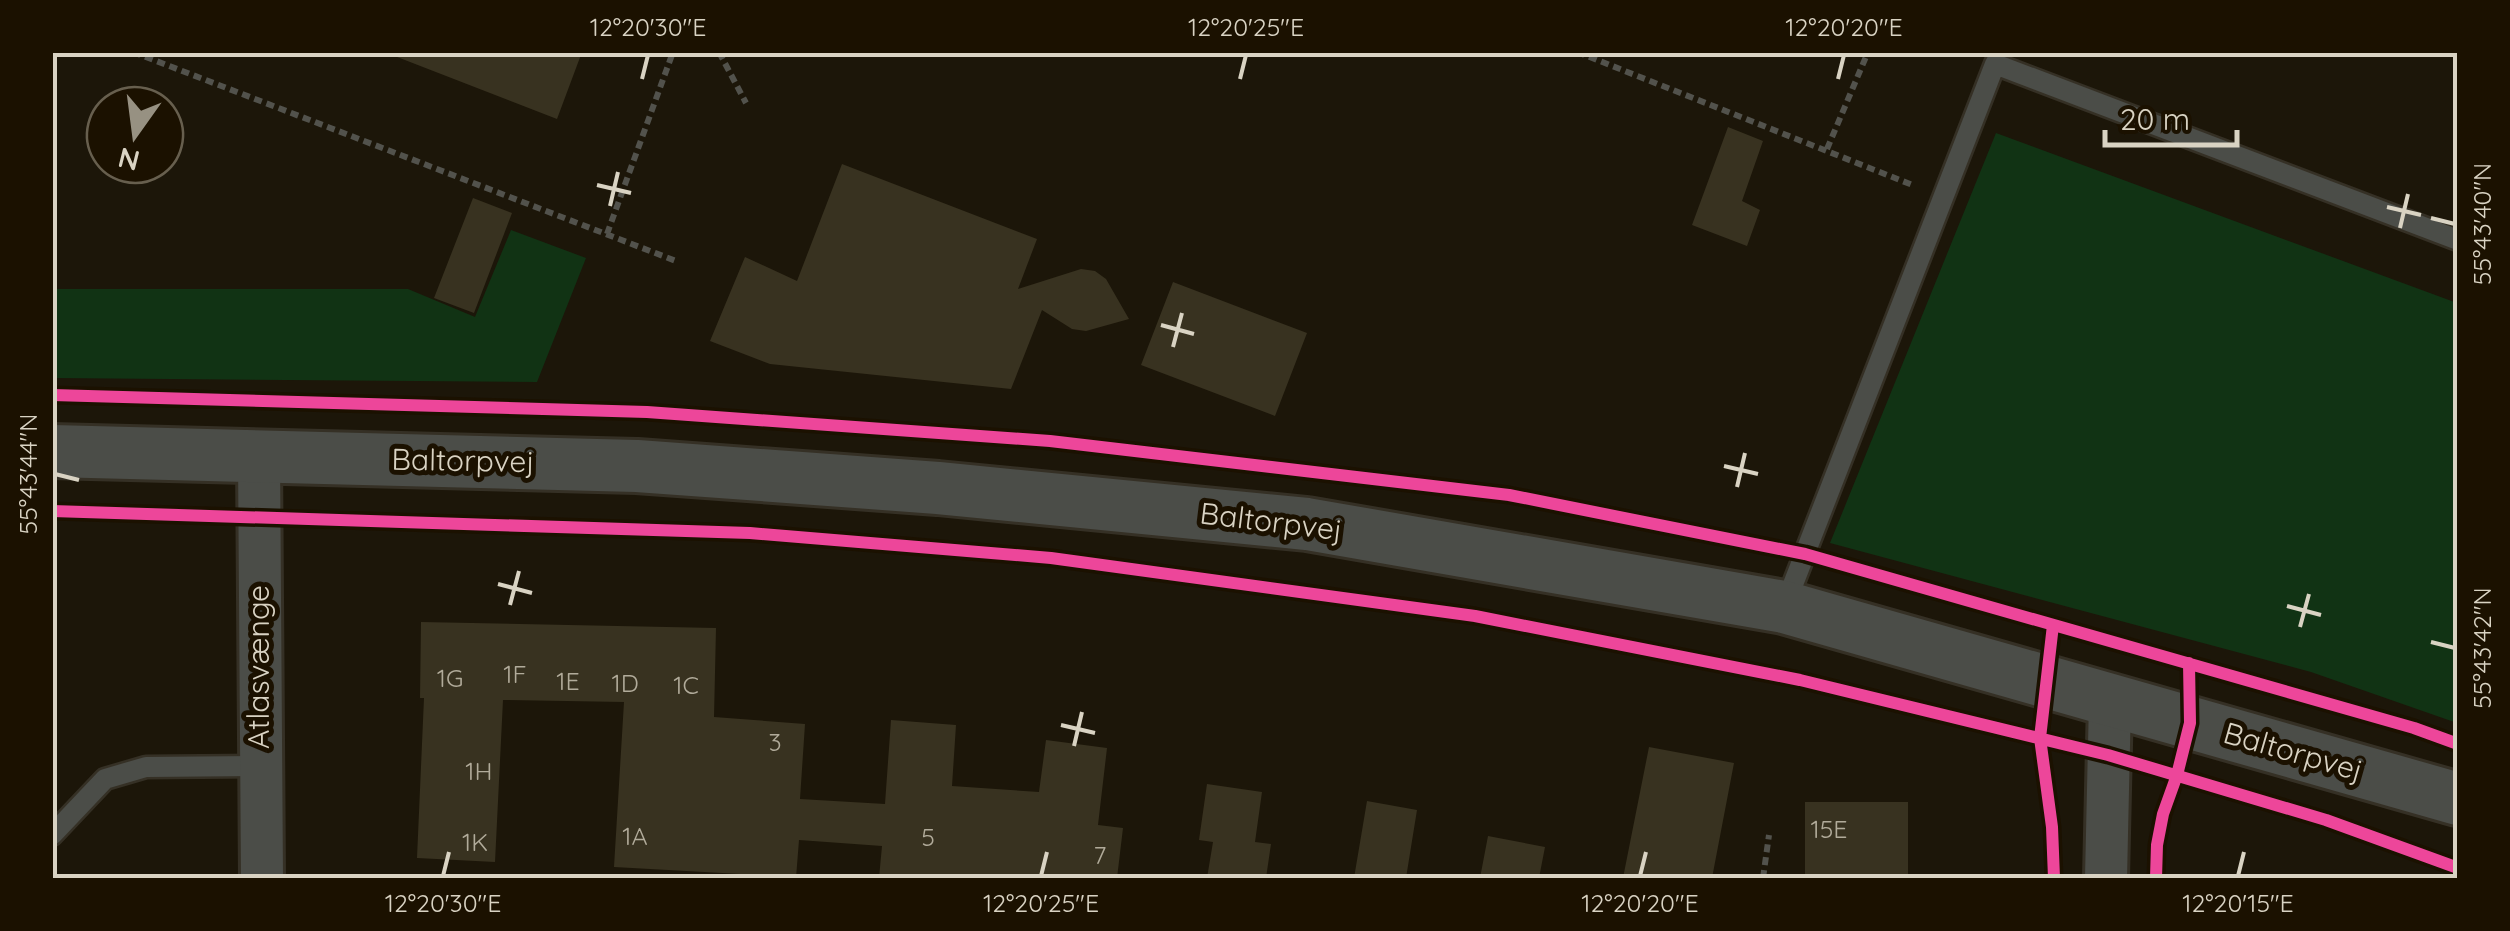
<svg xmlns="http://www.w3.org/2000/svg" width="2510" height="931" viewBox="0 0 2510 931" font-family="Quicksand,sans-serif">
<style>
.green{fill:#113314}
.building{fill:#383220}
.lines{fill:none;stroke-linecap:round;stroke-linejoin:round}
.service-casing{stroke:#353025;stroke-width:25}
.minor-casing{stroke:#353025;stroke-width:48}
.tertiary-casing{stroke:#353025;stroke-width:58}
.path{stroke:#52524c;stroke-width:6;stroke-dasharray:8 5;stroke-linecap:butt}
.service{stroke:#4b4d48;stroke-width:20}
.minor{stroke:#4b4d48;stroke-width:42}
.tertiary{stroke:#4b4d48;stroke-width:52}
.cycleway-casing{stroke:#1b1100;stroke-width:19}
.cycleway{stroke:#ed469a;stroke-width:12}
.ticks{fill:none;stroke:#d9d3c3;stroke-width:4}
.labels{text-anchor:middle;stroke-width:10;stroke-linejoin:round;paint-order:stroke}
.number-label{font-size:25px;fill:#b1ab9a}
.street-label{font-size:30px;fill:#d9d3c3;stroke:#1b1100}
.neatline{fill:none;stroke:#d9d3c3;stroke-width:4}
.ticks-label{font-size:25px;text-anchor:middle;fill:#d9d3c3}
</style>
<rect width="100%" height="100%" fill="#1c1609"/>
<path class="green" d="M 1996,133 L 2457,303 L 2457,723 L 2311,672 L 1830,543 Z
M 511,230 L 586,258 L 537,382 L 53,378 L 53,289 L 408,289 L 475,317 Z"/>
<path class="building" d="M 393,52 L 582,52 L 557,119 L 392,55 Z
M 1728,127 L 1763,141 L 1742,201 L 1760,210 L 1747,246 L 1692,225 Z
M 842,164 L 1037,239 L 1018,289 L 1081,269 L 1095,271 L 1106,279 L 1129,319 L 1086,331 L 1072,329 L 1042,310 L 1011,389 L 770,364 L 710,341 L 745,257 L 797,281 Z
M 473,198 L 512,213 L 474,313 L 434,298 Z
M 1173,282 L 1307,333 L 1275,416 L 1141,365 Z
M 421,622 L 716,628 L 714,717 L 805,724 L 800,799 L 885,804 L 891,720 L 956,725 L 952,786 L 1039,792 L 1046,740 L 1107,748 L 1098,825 L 1123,828 L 1117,878 L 879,878 L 882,846 L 799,840 L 796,878 L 739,878 L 740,874 L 614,867 L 624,702 L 503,700 L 495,862 L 417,858 L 424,698 L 420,698 Z
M 1649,747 L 1734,763 L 1712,878 L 1623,878 Z
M 1207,784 L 1262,792 L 1255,842 L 1271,844 L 1266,878 L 1207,878 L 1213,842 L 1199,840 Z
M 1367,801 L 1417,810 L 1406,878 L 1354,878 Z
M 1805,802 L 1908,802 L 1908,878 L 1805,878 Z
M 1488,836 L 1545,847 L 1539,878 L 1480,878 Z"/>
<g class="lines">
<g class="service-casing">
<path id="service" d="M 1785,605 L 1995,64 L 2458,240
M 52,835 L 105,779 L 146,767 L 260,766"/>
</g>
<g class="minor-casing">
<path id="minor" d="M 259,456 L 262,878
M 2106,878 L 2110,701"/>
</g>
<g class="tertiary-casing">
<path id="tertiary" d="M 52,451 L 637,466 L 938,488 L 1307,524 L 1784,607 L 2458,799"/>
</g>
<path class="path" d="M 133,52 L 676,261
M 719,52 L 746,103
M 1577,52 L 1915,186
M 1827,149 L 1868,52
M 607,234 L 673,52
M 1763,878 L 1769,835"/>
<use href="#service" class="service"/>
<use href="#minor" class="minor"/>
<use href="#tertiary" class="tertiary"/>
<g class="cycleway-casing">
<path id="cycleway" d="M 52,395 L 647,412 L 1050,441 L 1509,495 L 1805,554 L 2414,728 L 2458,744
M 52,511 L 750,533 L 1051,558 L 1475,616 L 1800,680 L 2108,755 L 2326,820 L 2458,868
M 2053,625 L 2040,738 L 2052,827 L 2054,878
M 2156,878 L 2157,845 L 2163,814 L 2177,775 L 2190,723 L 2189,663"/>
</g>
<use href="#cycleway" class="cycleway"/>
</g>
<path class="ticks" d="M 642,79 L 648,55M 1240,79 L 1246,55M 1838,79 L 1844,55M 597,185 L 631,193M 610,206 L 618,172M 2387,207 L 2421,215M 2431,218 L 2455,224M 2400,228 L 2408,194M 1161,325 L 1194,334M 1173,347 L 1182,313M 1724,466 L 1758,474M 55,474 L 79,480M 1737,487 L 1745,453M 498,584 L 532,593M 510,605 L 519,571M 2287,606 L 2321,615M 2300,627 L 2309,594M 2431,642 L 2455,648M 1061,725 L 1095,733M 1074,746 L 1082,712M 443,876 L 449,852M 1041,876 L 1047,852M 1640,876 L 1646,852M 2238,876 L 2244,852"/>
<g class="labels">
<g class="number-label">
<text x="515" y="683">1F</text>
<text x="450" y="687">1G</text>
<text x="568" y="690">1E</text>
<text x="625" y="692">1D</text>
<text x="686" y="694">1C</text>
<text x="775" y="751">3</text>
<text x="479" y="780">1H</text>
<text x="1829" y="838">15E</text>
<text x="635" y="845">1A</text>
<text x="928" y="846">5</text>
<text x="475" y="851">1K</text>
<text x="1100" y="864">7</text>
</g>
<g class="street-label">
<text transform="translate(463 461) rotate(1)" y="10">Baltorpvej</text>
<text transform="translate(1271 522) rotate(7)" y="10">Baltorpvej</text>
<text transform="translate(259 667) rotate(-90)" y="10">Atlasvænge</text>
<text transform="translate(2293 752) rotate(16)" y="10">Baltorpvej</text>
</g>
</g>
<rect width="2510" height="931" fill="none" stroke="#1b1100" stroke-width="110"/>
<g transform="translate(135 135) rotate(194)"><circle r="48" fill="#1b1100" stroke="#675f4e" stroke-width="2.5"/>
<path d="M0-8L18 38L0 25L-18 38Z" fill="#979182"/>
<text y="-15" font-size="28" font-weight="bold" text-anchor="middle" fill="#d9d3c3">N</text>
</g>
<path d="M2105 130v15h132v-15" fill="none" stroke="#d9d3c3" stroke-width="5"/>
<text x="2120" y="130" font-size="30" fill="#d9d3c3" stroke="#1b1100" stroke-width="8" paint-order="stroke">20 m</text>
<rect x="55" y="55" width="2400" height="821" class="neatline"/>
<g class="ticks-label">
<text x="648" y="36">12°20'30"E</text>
<text x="1246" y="36">12°20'25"E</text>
<text x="1844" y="36">12°20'20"E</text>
<text transform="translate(2482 224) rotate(-90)" y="9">55°43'40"N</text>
<text transform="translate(28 474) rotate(-90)" y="9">55°43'44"N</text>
<text transform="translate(2482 648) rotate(-90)" y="9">55°43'42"N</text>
<text x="443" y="912">12°20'30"E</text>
<text x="1041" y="912">12°20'25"E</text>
<text x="1640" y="912">12°20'20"E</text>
<text x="2238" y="912">12°20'15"E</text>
</g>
</svg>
